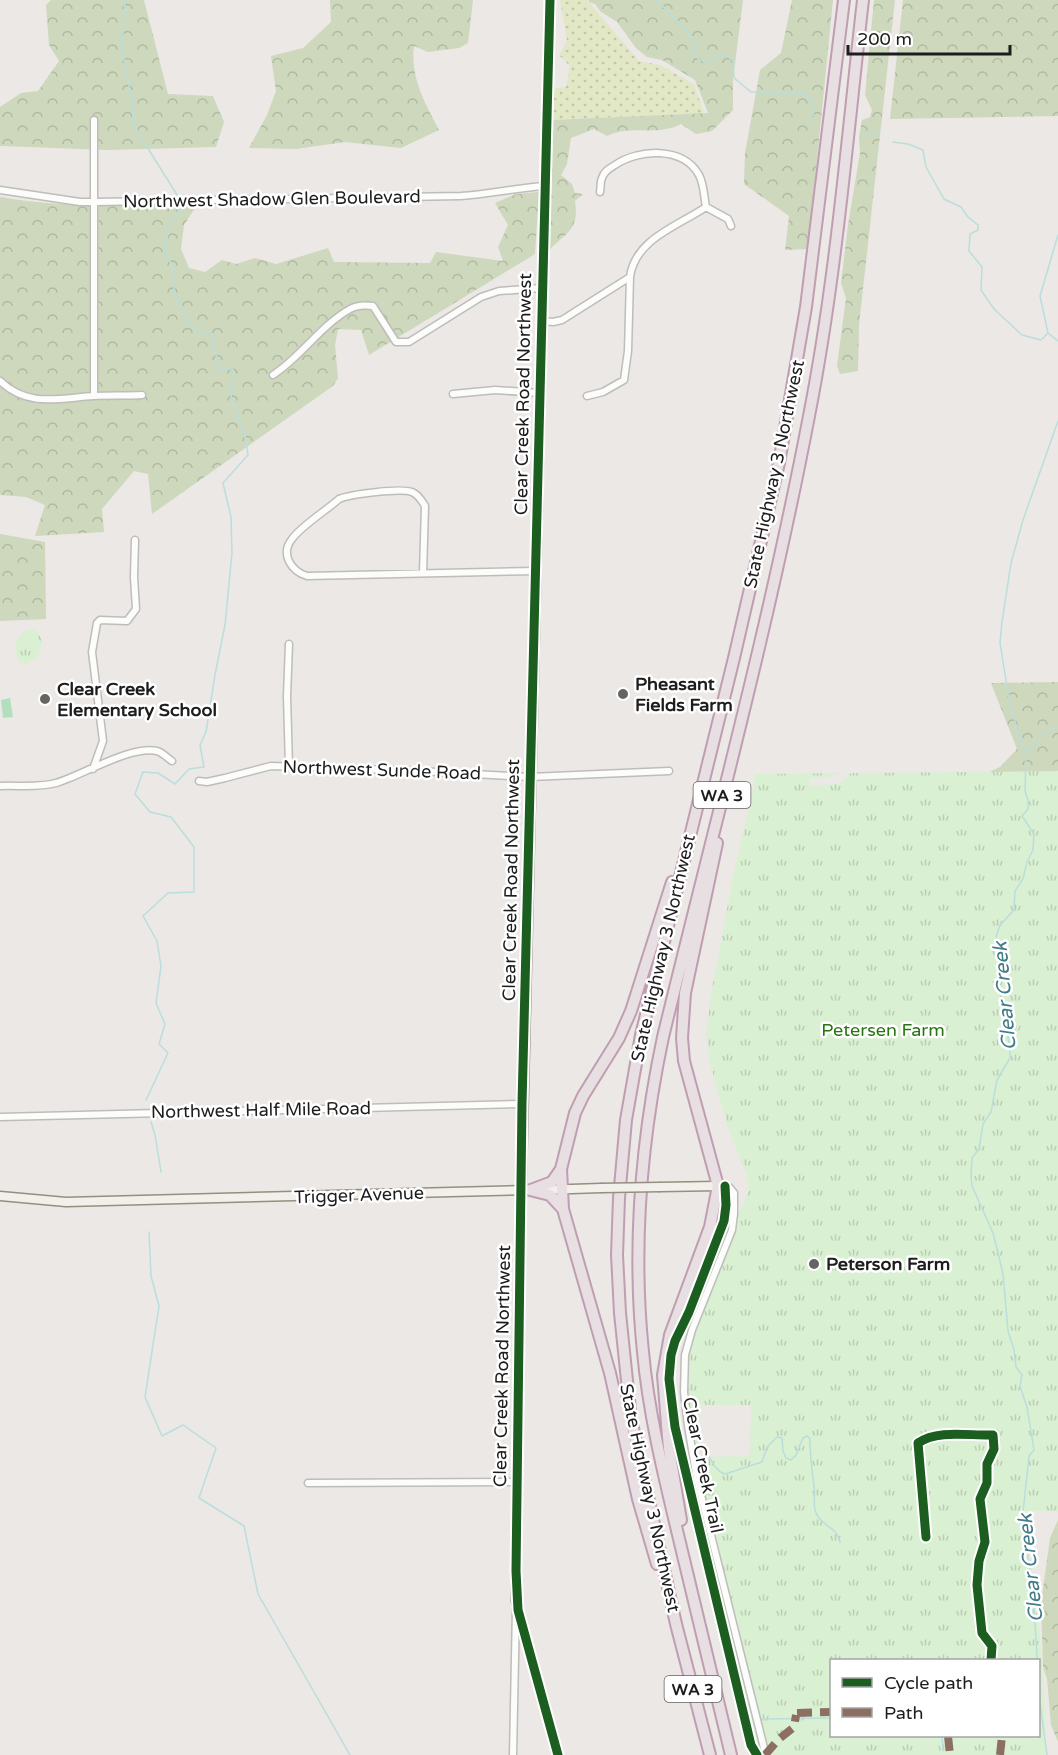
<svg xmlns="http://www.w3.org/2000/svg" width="1058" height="1755" viewBox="0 0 1058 1755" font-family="'Varela Round',sans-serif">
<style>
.grass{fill:url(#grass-dots)}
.forest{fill:url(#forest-crowns)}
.park{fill:url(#park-tufts);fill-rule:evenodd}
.pitch{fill:#b2e0bf}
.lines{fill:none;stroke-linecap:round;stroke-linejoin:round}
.stream{stroke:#badedb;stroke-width:1.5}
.street-casing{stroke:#bebdbc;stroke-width:9}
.secondary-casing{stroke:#958f7f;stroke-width:11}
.highway-casing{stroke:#bf9eb1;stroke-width:14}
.street{stroke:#fcfcfb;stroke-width:6}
.secondary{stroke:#f2f0ea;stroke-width:8}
.highway{stroke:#e8dfe3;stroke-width:10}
.secondary-bridge-casing{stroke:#958f7f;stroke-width:11;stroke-linecap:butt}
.secondary-bridge{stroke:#f2f0ea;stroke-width:8}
.quiet{stroke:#8d6e63;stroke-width:8;stroke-dasharray:15 8;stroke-linecap:butt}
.cycleway-casing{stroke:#fff;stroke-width:13}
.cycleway{stroke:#1b5e20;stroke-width:9}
.poi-dot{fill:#656463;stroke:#fff;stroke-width:2}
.labels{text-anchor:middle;stroke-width:5;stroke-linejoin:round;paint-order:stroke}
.shield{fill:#fff;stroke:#616161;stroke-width:1.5}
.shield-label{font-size:16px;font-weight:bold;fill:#1d1d1d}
.street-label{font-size:18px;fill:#1d1d1d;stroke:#fff}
.poi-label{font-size:18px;font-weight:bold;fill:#1d1d1d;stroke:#fff;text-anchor:start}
.park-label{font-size:18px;fill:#267510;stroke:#fff}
.water-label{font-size:20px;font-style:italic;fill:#427b89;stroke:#fff}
</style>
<defs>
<pattern id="grass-dots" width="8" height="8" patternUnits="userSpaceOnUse" patternTransform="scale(1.5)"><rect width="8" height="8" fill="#e2e7c6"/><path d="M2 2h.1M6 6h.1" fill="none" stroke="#c1c6aa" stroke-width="1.8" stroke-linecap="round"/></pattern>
<pattern id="forest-crowns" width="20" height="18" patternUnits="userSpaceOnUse" patternTransform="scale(1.5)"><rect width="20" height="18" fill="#ced8bc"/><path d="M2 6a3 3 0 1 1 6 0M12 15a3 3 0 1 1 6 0" fill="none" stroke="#b0b9a1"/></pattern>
<pattern id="park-tufts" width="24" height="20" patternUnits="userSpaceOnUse" patternTransform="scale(1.5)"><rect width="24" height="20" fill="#daf0d2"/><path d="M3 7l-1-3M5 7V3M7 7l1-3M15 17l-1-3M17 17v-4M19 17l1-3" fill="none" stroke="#bbcdb4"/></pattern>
</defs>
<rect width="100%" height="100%" fill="#ebe8e6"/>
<path class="grass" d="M 560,0 L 587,0 L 639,61 L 660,65 L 694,84 L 704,113 L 551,120 L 551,89 L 566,87 L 570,66 L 559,55 L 567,41 Z"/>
<path class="forest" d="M 51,0 L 144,0 L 168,94 L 213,96 L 224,122 L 216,147 L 108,150 L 0,146 L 0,107 L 21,93 L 38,91 L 59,61 L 49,45 L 46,5 Z
M 330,0 L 473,0 L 468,43 L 459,48 L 428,52 L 414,46 C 410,77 425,103 439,130 L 401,148 L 345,142 L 296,149 L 249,148 L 267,115 L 276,91 L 271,56 L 303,48 L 331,22 Z
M 589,0 L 743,0 L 733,80 L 733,110 L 712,131 L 696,134 L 681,124 C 656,137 631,124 607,136 L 594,129 L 571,138 L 567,164 L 561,175 L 572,184 L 575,193 L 583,194 L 575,201 C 579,229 569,231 550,249 L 551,120 L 708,113 L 695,80 L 662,60 L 647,57 L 636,48 L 617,22 L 601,12 L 595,4 L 589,2 Z
M 792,0 L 833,0 L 808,249 L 785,250 L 789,216 L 744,184 L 745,153 L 760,70 L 781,53 Z
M 874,0 L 895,0 L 859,325 L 858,371 L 840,374 L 837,366 L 846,298 L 841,283 L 848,225 L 860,153 L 859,137 L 862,120 L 870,117 L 872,110 L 865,95 Z
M 903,0 L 1058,0 L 1058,116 L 890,119 Z
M 539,192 L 535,254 L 369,355 L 361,330 L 338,329 L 335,345 L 338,378 L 333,386 L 152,514 L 148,474 L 134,471 L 102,509 L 104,532 L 35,536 L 45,505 L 26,497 L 0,495 L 0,197 C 65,208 131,206 197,205 L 184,225 L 181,249 L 189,268 L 205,272 L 222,260 L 236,264 L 255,258 L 276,264 L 328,248 L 334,262 L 430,263 L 436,252 L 503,261 L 498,247 L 508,225 L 495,203 L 516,194 Z
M 0,534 L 45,542 L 46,619 L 0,621 Z
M 1058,682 L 1058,1089 L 987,773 L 1000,767 L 1017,749 L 991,683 Z
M 1058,1520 L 1058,1742 L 1051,1725 L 1047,1679 L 1043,1667 L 1041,1603 L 1050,1538 Z"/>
<path class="park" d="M 33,629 C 45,635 42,648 37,658 L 26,664 L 19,662 C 12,650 16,630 33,629 Z
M 1058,771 L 1058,1511 L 1023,1511 C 1035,1592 1048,1673 1045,1755 L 759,1755 L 697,1503 L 683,1406 L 683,1361 L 720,1257 L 748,1192 L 748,1177 L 729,1131 L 711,1067 L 706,1035 L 712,989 L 735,867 L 752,795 L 755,774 L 842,773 L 834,776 L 809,779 L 810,786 L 840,783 L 851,773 ZM 700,1405 L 751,1405 L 750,1456 L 699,1457 ZM 832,1660 L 1038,1660 L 1038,1736 L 832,1736 Z"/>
<path class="pitch" d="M 10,698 L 13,717 L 3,718 L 1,700 Z"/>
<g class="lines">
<path class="stream" d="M 125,0 L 122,50 L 132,100 L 133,121 L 139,134 L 177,195
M 657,0 C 670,15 686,27 696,44 L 692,53 L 700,60 L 709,62 L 722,55 L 728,57 L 733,61 L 734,78 L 751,92 L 795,93 L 807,96 L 814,106 L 813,114 L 815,118
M 862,132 L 875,135
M 893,142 L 908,144 L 923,150 L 926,167 L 944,199 L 961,207 L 968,217 L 978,225 L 978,230 L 970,234 L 969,251 L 982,267 L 981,290 L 994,309 L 1022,335 L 1041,340 L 1048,333
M 1058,235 L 1040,296 L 1048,333 L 1058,341
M 1027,752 L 1044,732 L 1058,727
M 146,1100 L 168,1053 L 159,1044 L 165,1024 L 156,1003 L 161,966 L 157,941 L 143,916 L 168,893 L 194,892 L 194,847 L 171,817 L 150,812 L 135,794 L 143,772 L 158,773 L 175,784 L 189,769 L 204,767 L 200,745 L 206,732 L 215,675 L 225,625 L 232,553 L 231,517 L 223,483 L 248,455 L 245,436 L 230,393 L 233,369 L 221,369 C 214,357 216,347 212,334 L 194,330 L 175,295 L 172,267 L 163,243 L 167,239 L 170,221 L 181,212 L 180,208
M 151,1122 L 155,1135 L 161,1172
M 149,1232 L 151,1276 L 159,1306 L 145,1397 L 162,1436 L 183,1425 L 216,1448 L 199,1498 L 244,1526 L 258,1594 L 350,1755
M 707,1454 C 712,1461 716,1472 725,1474 L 762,1462 L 767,1447 L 777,1437 L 782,1438 L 783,1451 L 786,1458 L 791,1460 L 796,1455 L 803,1438 L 807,1436 L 810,1439 C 810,1455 812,1470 814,1486 C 816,1497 811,1508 819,1518 C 828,1529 836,1527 840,1542
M 762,1719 L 832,1718
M 942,1736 L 943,1751
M 1047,1755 L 1040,1703 L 1033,1592 L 1024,1528 L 1022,1522 L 1029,1456 L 1034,1450 L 1027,1407 L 1020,1386 L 1022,1375 L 1016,1367 L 1014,1350 L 1008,1331 L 1003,1274 L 997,1249 L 993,1233 L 972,1186 L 971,1175 L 972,1158 L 979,1149 L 983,1124 L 991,1112 L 997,1080 L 1010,1058 L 1010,1048 L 999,986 L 1001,946 L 996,937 L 1000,925 L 1014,910 L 1015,891 L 1023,879 L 1027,862 L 1033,850 L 1034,834 L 1022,816 L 1028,809 L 1028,800 L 1025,791 L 1026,753 L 1018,733 L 1009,699 L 1000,643 L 1002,622 L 1011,563 L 1023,520 L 1058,421"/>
<g class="street-casing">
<path id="street" d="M 94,120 L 94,396
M 0,190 L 80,202 L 95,202 L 461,196 C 489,194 516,188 545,186
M 600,192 C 601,187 600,182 602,178 C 604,171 610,168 615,165 C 638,149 683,146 699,175 C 704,184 704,197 706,207
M 706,207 L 728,219 L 731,226
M 542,321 L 553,322 L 562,320 L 630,277
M 273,375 C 301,357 320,326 350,309 C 357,305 365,305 373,306 L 396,342 L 409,342 L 481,297 L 499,291 L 542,288
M 0,381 C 28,408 59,398 94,396 C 110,395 126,396 142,395
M 453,394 L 495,390 L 540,393
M 587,396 L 603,392 L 624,380 L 628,351 L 630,277 C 635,239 678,226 706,207
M 423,573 L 425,506 C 422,501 419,495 412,492 C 401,488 351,494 339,499 C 327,510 301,526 292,539 C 280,554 291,571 307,576 L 536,571
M 289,644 L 287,696 L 289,767
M 93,769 L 103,741 L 92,652 L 97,623 L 100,620 L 127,621 L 136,609 L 134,577 L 135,540
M 199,781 L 207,782 L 225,778 L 271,766 L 419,771 L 530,777 L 669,771
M 0,786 C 17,785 39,788 56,783 C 83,775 131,745 157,751 C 162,752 167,758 172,761
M 0,1117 L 522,1104
M 718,1186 L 729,1187 L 734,1193 L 734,1214 L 732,1230 L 692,1330 L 685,1355 L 684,1392 L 688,1426 L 697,1479 L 765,1752
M 308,1483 L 517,1482
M 513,1755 L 516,1609"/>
</g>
<g class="secondary-casing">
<path id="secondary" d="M 522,1172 L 550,0
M 660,1187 L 718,1186
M 542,1190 L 601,1188
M 0,1196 L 66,1202 L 526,1190
M 521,1207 L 516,1601 L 558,1755"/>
</g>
<g class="highway-casing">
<path id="highway" d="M 530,1190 L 550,1195 L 562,1208
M 531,1190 L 552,1182 L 561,1169
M 681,1520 L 669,1449 L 663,1375 L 670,1335 L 710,1227 L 718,1186 L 684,1061 L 682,1038 L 685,993 L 717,843
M 657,1564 L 638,1499 L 610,1373 L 563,1209 L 561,1169 L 575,1113 L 583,1096 L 619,1038 L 631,1011 L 672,882
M 710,1755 L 676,1624 L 631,1419 L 620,1313 L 617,1255 L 619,1198 L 626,1120 L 641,1035 L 734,658 L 779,463 L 806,307 L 844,0
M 731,1755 C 714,1685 697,1614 680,1543 C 665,1480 649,1417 643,1352 C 632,1246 641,1141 663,1037 C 713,831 769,625 809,416 C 836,279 847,139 863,0"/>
</g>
<use href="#street" class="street"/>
<use href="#secondary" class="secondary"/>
<use href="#highway" class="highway"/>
<g class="secondary-bridge-casing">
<path id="secondary-bridge" d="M 601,1188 L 660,1187
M 521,1207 L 522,1172"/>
</g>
<use href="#secondary-bridge" class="secondary-bridge"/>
<path class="quiet" d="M 797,1713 L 832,1712
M 948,1736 L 950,1755
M 765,1755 L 779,1739 L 794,1727 L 796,1715
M 1000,1755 L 1002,1736"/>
<g class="cycleway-casing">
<path id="cycleway" d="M 550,0 L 522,1104 L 516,1571 L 518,1610 L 558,1755
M 725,1186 L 726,1205 L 724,1221 L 689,1312 L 675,1341 L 671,1355 L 669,1379 L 675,1427 L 751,1745 L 757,1755
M 926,1537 L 918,1443 C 938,1429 970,1436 993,1435 L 994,1449 L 987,1464 L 987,1483 L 980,1499 L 985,1542 L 979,1561 L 977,1585 L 982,1633 L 992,1646 L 991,1660"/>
</g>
<use href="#cycleway" class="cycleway"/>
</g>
<g class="poi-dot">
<circle cx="623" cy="694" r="6"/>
<circle cx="45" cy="699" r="6"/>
<circle cx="814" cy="1264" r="6"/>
</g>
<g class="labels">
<g class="shield">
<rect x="693.5" y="782" width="57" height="26" rx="4.5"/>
<rect x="664.5" y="1676" width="57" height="26" rx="4.5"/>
</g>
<g class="shield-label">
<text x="722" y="801">WA 3</text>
<text x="693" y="1695">WA 3</text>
</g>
<g class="street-label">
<text transform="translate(272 199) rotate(-1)" y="6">Northwest Shadow Glen Boulevard</text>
<text transform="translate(523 394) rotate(-89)" y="6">Clear Creek Road Northwest</text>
<text transform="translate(774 474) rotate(-78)" y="6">State Highway 3 Northwest</text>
<text transform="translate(382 770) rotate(2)" y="6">Northwest Sunde Road</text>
<text transform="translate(511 880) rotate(-89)" y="6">Clear Creek Road Northwest</text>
<text transform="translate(663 948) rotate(-77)" y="6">State Highway 3 Northwest</text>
<text transform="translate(261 1110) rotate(-1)" y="6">Northwest Half Mile Road</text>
<text transform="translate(359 1195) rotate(-2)" y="6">Trigger Avenue</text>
<text transform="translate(502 1366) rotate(-89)" y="6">Clear Creek Road Northwest</text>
<text transform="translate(703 1465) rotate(78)" y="6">Clear Creek Trail</text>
<text transform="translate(650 1498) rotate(78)" y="6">State Highway 3 Northwest</text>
</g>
<g class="poi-label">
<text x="635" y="690">Pheasant<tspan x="635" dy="21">Fields Farm</tspan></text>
<text x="57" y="695">Clear Creek<tspan x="57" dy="21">Elementary School</tspan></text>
<text x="826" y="1270">Peterson Farm</text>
</g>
<g class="park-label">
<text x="883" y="1036">Petersen Farm</text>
</g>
<g class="water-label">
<text transform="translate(1004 996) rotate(-95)" y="7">Clear Creek</text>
<text transform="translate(1030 1568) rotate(-96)" y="7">Clear Creek</text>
</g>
</g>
<rect x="830" y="1659" width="210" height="78" fill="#ffffff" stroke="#a5a5a5" stroke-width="1.5"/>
<rect x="842" y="1678" width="30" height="9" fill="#1b5e20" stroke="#a5a5a5" stroke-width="1.5"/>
<text x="884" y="1689" font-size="18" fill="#1d1d1d">Cycle path</text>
<rect x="842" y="1708" width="30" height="9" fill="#8d6e63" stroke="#a5a5a5" stroke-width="1.5"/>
<text x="884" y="1719" font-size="18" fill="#1d1d1d">Path</text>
<path d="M848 45v9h162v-9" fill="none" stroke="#1d1d1d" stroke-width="3"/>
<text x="857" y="45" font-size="18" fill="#1d1d1d" stroke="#ffffff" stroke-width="4.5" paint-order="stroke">200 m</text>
</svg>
